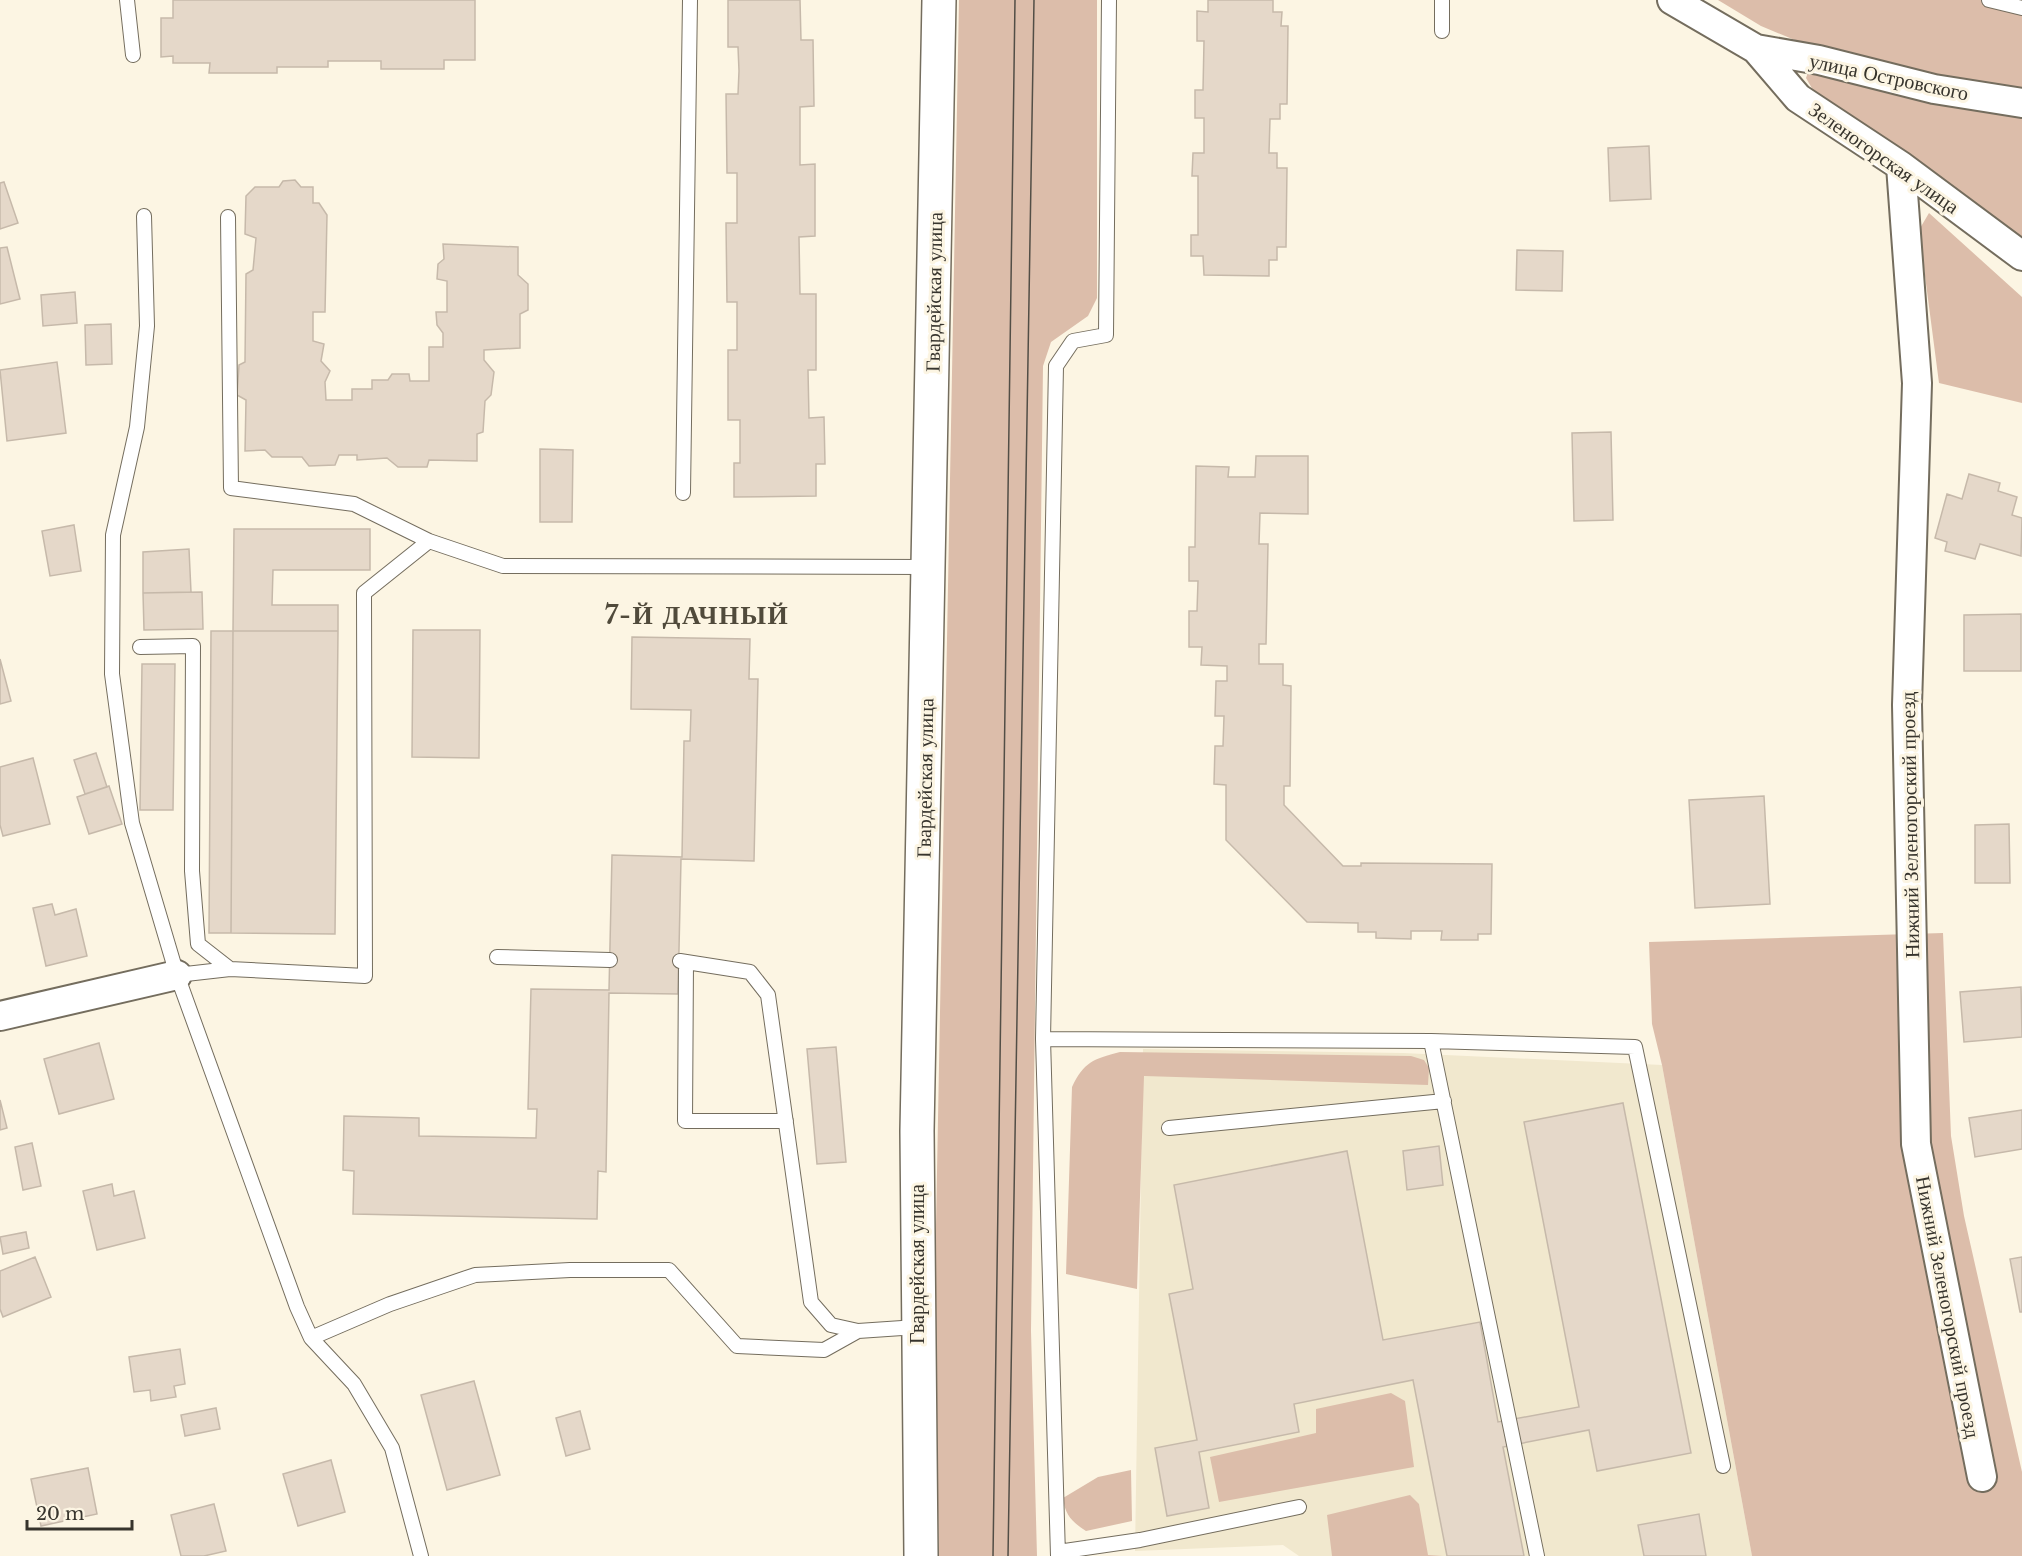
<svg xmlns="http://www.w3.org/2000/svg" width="2022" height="1556" viewBox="0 0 2022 1556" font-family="'Libre Baskerville',serif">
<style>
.built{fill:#f1e8ce}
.green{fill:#dcbdaa}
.building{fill:#e5d8c9;stroke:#c6b9aa;stroke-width:1.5}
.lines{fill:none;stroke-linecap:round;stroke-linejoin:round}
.service-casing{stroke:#746d5e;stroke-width:16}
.minor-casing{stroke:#746d5e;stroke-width:32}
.tertiary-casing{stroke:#746d5e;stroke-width:36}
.service{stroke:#fff;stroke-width:14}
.minor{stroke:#fff;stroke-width:28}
.tertiary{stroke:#fff;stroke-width:33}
.tram{stroke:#524e46;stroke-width:1.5}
.labels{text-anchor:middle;stroke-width:6;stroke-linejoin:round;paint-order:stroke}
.street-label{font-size:20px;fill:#37342d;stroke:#fcf5e3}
.district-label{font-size:26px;font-weight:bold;letter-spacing:1.5px;fill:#504a3b;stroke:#fcf5e3}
</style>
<rect width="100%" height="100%" fill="#fcf5e3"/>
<path class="built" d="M 1143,1049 L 1403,1053 L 1662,1065 L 1752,1556 L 1299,1556 L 1283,1545 L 1135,1551 Z"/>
<path class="green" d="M 959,0 L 1097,0 L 1097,298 L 1088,316 L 1051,342 L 1043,366 L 1031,1331 L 1037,1556 L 939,1556 L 934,1332 Z
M 1718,0 L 2022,0 L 2022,90 L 1936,79 L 1809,46 L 1761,26 Z
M 1810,67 L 2022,114 L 2022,240 L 1817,97 L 1806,78 Z
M 1929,213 L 2022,297 L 2022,403 L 1939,383 L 1919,230 Z
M 1943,933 L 1951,1136 L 1964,1216 L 2022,1472 L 2022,1556 L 1752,1556 L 1662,1065 L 1652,1024 L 1649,942 Z
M 1120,1052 L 1411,1056 L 1424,1060 L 1429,1068 L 1428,1085 L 1144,1076 L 1137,1289 L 1066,1274 L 1072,1087 C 1084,1062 1093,1059 1120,1052 Z
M 1391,1393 L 1405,1401 L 1414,1467 L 1219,1502 L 1210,1457 L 1316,1433 L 1316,1409 Z
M 1131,1470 L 1132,1521 L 1086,1531 C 1072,1522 1065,1515 1063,1498 L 1098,1477 Z
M 1410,1495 L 1419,1504 L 1428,1555 L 1443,1556 L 1332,1556 L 1327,1515 Z"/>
<path class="building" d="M 173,0 L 475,0 L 475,60 L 444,60 L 444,69 L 381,69 L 381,61 L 328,61 L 328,67 L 277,67 L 277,73 L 209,73 L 210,63 L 173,63 L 173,56 L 161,57 L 161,18 L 173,18 Z
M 728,0 L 800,0 L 801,40 L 813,40 L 814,106 L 800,107 L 800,165 L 815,164 L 815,236 L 799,237 L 800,294 L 816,294 L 816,370 L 808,370 L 809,418 L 824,417 L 825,464 L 816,464 L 816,496 L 734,497 L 734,463 L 740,463 L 740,420 L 728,420 L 728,350 L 737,350 L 737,302 L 727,302 L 726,223 L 737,223 L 737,173 L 727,173 L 726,94 L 738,94 L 739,71 L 738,47 L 728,47 Z
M 1208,0 L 1273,0 L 1273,12 L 1282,12 L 1281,26 L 1288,26 L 1287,104 L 1280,104 L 1280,119 L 1270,119 L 1269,153 L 1277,153 L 1277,168 L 1287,168 L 1286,247 L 1277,247 L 1277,260 L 1269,260 L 1269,276 L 1204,275 L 1203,256 L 1191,256 L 1191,235 L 1198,235 L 1198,176 L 1192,176 L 1193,153 L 1204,153 L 1204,118 L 1195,118 L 1195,90 L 1203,90 L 1204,41 L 1197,41 L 1197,11 L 1208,12 Z
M 1649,146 L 1651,199 L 1610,201 L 1608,148 Z
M 295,180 L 301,187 L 313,187 L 313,203 L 319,203 L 327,215 L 325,312 L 313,312 L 313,341 L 324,344 L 321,361 L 330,371 L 325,382 L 326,400 L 352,400 L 352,389 L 372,389 L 372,380 L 388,380 L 392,374 L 409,374 L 410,381 L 429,381 L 429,347 L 443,347 L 443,333 L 437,325 L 436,312 L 447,312 L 447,281 L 437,279 L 438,264 L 444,259 L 443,244 L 518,247 L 518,275 L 528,284 L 528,310 L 520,314 L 520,348 L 484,350 L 484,360 L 494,372 L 491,395 L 485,401 L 483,432 L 477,434 L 477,461 L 429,460 L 427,467 L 398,467 L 387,458 L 357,460 L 357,455 L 339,455 L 335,465 L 309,466 L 302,457 L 272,457 L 265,450 L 245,451 L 246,400 L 237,395 L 239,365 L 245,362 L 246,274 L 253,270 L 256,238 L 245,234 L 246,196 L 255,187 L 279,187 L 283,181 Z
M 4,182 L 18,223 L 0,229 L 0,183 Z
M 7,247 L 20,299 L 0,304 L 0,248 Z
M 1517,250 L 1563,251 L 1562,291 L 1516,290 Z
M 75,292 L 77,323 L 43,326 L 41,295 Z
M 111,324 L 112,364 L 86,365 L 85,325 Z
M 57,362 L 66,433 L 7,441 L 0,370 Z
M 1611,432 L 1613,520 L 1574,521 L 1572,433 Z
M 540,449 L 573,450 L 572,522 L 540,522 Z
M 1256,456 L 1308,456 L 1308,514 L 1260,513 L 1259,544 L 1268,544 L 1266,644 L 1259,644 L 1259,664 L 1283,664 L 1283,685 L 1291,686 L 1290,786 L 1284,786 L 1284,805 L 1343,866 L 1361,866 L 1361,863 L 1492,864 L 1491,934 L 1478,934 L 1478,940 L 1441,940 L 1442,931 L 1411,931 L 1411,939 L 1376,938 L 1376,932 L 1358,932 L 1358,923 L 1307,922 L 1226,840 L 1226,785 L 1214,784 L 1215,746 L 1223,746 L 1224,716 L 1215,716 L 1216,681 L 1227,681 L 1227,666 L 1201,665 L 1202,647 L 1189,647 L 1189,611 L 1197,611 L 1198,581 L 1189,581 L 1189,547 L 1195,547 L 1196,466 L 1229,467 L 1228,477 L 1255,477 Z
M 1969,474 L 2000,483 L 1998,491 L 2017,497 L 2012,515 L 2022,518 L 2021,556 L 1980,544 L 1975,559 L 1945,551 L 1947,542 L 1935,538 L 1947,494 L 1962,499 Z
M 74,525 L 81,571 L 50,576 L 42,531 Z
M 234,529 L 370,529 L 370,570 L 273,570 L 272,605 L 338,605 L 338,631 L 233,631 Z
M 189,549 L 191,592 L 143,593 L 143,552 Z
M 202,592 L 203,629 L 144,630 L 143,593 Z
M 2021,614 L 2021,671 L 1964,671 L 1964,615 Z
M 413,630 L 480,630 L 479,758 L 412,757 Z
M 211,631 L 233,631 L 231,933 L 209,933 Z
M 233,631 L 338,631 L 335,934 L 231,933 Z
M 632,637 L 750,639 L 749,679 L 758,679 L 754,861 L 681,859 L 678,994 L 609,993 L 606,1172 L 598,1171 L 597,1219 L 353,1214 L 354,1171 L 343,1170 L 344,1116 L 419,1118 L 419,1136 L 536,1138 L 537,1109 L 528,1109 L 531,989 L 609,990 L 612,855 L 682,857 L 684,741 L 690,741 L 691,710 L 631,709 Z
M 0,659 L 11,701 L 0,704 Z
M 142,664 L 175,664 L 173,810 L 140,810 Z
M 96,753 L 107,787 L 85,794 L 74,760 Z
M 33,758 L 50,824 L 3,836 L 0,825 L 0,767 Z
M 109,786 L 122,824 L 89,834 L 77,797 Z
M 1764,796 L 1770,904 L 1695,908 L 1689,800 Z
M 2009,824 L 2010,883 L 1975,883 L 1975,825 Z
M 52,904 L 55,915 L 76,909 L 87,956 L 46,966 L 33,908 Z
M 2021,987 L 2022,1037 L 1964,1042 L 1960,992 Z
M 99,1043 L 114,1099 L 59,1114 L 44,1059 Z
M 836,1047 L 846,1162 L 817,1164 L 807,1049 Z
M 0,1100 L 7,1128 L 0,1130 Z
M 1623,1103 L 1691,1453 L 1597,1471 L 1589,1430 L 1503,1447 L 1524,1556 L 1447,1556 L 1413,1380 L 1294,1404 L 1299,1432 L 1199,1452 L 1209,1508 L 1167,1516 L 1155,1448 L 1197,1440 L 1169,1294 L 1193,1289 L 1174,1185 L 1347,1151 L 1383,1340 L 1480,1322 L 1498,1422 L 1579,1407 L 1524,1122 Z
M 2022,1110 L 2022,1149 L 1975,1157 L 1969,1118 Z
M 32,1143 L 41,1186 L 23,1190 L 15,1147 Z
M 1439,1146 L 1443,1185 L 1407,1190 L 1403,1151 Z
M 112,1184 L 114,1196 L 134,1191 L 145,1238 L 97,1250 L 83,1191 Z
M 26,1232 L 29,1248 L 3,1254 L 0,1237 Z
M 35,1257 L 51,1297 L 3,1317 L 0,1309 L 0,1271 Z
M 2022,1257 L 2022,1312 L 2020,1312 L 2010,1259 Z
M 180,1349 L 185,1384 L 174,1386 L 176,1397 L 151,1401 L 150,1390 L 134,1392 L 129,1357 Z
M 474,1381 L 500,1475 L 447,1490 L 421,1395 Z
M 216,1408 L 220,1429 L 185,1436 L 181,1415 Z
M 580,1411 L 590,1449 L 566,1456 L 556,1418 Z
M 331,1460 L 345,1512 L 298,1526 L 283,1474 Z
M 88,1468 L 97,1514 L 41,1526 L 31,1479 Z
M 214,1504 L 226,1551 L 204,1556 L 181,1556 L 171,1515 Z
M 1699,1514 L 1706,1556 L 1644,1556 L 1638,1525 Z"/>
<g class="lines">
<g class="service-casing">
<path id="service" d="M 127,0 L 133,55
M 1989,0 L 2022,8
M 1442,31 L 1442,0
M 144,216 L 147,326 L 137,427 L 113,535 L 112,674 L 132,823 L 177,975 L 297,1307 L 311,1338 L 390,1304 L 475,1275 L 570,1270 L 669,1270 L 737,1346 L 824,1350 L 858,1331
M 228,217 L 231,488 L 354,504 L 429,541 L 503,566 L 928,567
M 683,493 L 690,0
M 140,647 L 193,646 L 192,871 L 198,944 L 230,969
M 497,957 L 610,960
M 680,961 L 750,972 L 768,995 L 811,1302 L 831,1325 L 858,1331 L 917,1327
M 686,962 L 685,1121 L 786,1121
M 177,975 L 230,969 L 365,976 L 364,593 L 429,541
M 1043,1039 L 1431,1041 L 1635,1047 L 1723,1466
M 1431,1041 L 1537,1556
M 1169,1128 L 1444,1101
M 311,1338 L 354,1384 L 392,1448 L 421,1556
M 1058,1552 L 1140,1540 L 1299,1507
M 1058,1556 L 1043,1039 L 1056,366 L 1073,341 L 1106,335 L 1109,0"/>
</g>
<g class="minor-casing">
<path id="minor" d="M 1672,0 L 1756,49 L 1819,60 L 1934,89 L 2022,103
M 1756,49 L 1798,98 L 1901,166 L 2022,256
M 1901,166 L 1917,383 L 1907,705 L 1916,1144 L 1982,1477
M 0,1016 L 177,975"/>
</g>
<g class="tertiary-casing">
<path id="tertiary" d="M 921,1556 L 917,1131 L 939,0"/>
</g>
<use href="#service" class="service"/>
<use href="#minor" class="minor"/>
<use href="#tertiary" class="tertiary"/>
<path class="tram" d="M 993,1556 L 1015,0
M 1008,1556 L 1034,0"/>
</g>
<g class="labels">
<g class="street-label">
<text transform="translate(1889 77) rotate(12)" y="7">улица Островского</text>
<text transform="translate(1884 158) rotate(35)" y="7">Зеленогорская улица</text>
<text transform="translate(934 292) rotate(-89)" y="7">Гвардейская улица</text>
<text transform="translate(925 778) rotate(-89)" y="7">Гвардейская улица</text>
<text transform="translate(1910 825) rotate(-91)" y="7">Нижний Зеленогорский проезд</text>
<text transform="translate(917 1264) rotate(-90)" y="7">Гвардейская улица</text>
<text transform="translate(1948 1307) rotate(79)" y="7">Нижний Зеленогорский проезд</text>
</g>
<g class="district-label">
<text x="697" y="624">7-Й ДАЧНЫЙ</text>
</g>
</g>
<path d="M27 1520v9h105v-9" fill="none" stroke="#37342d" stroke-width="3"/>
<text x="36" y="1520" font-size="18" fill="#37342d" stroke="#fcf5e3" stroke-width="4.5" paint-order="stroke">20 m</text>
</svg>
